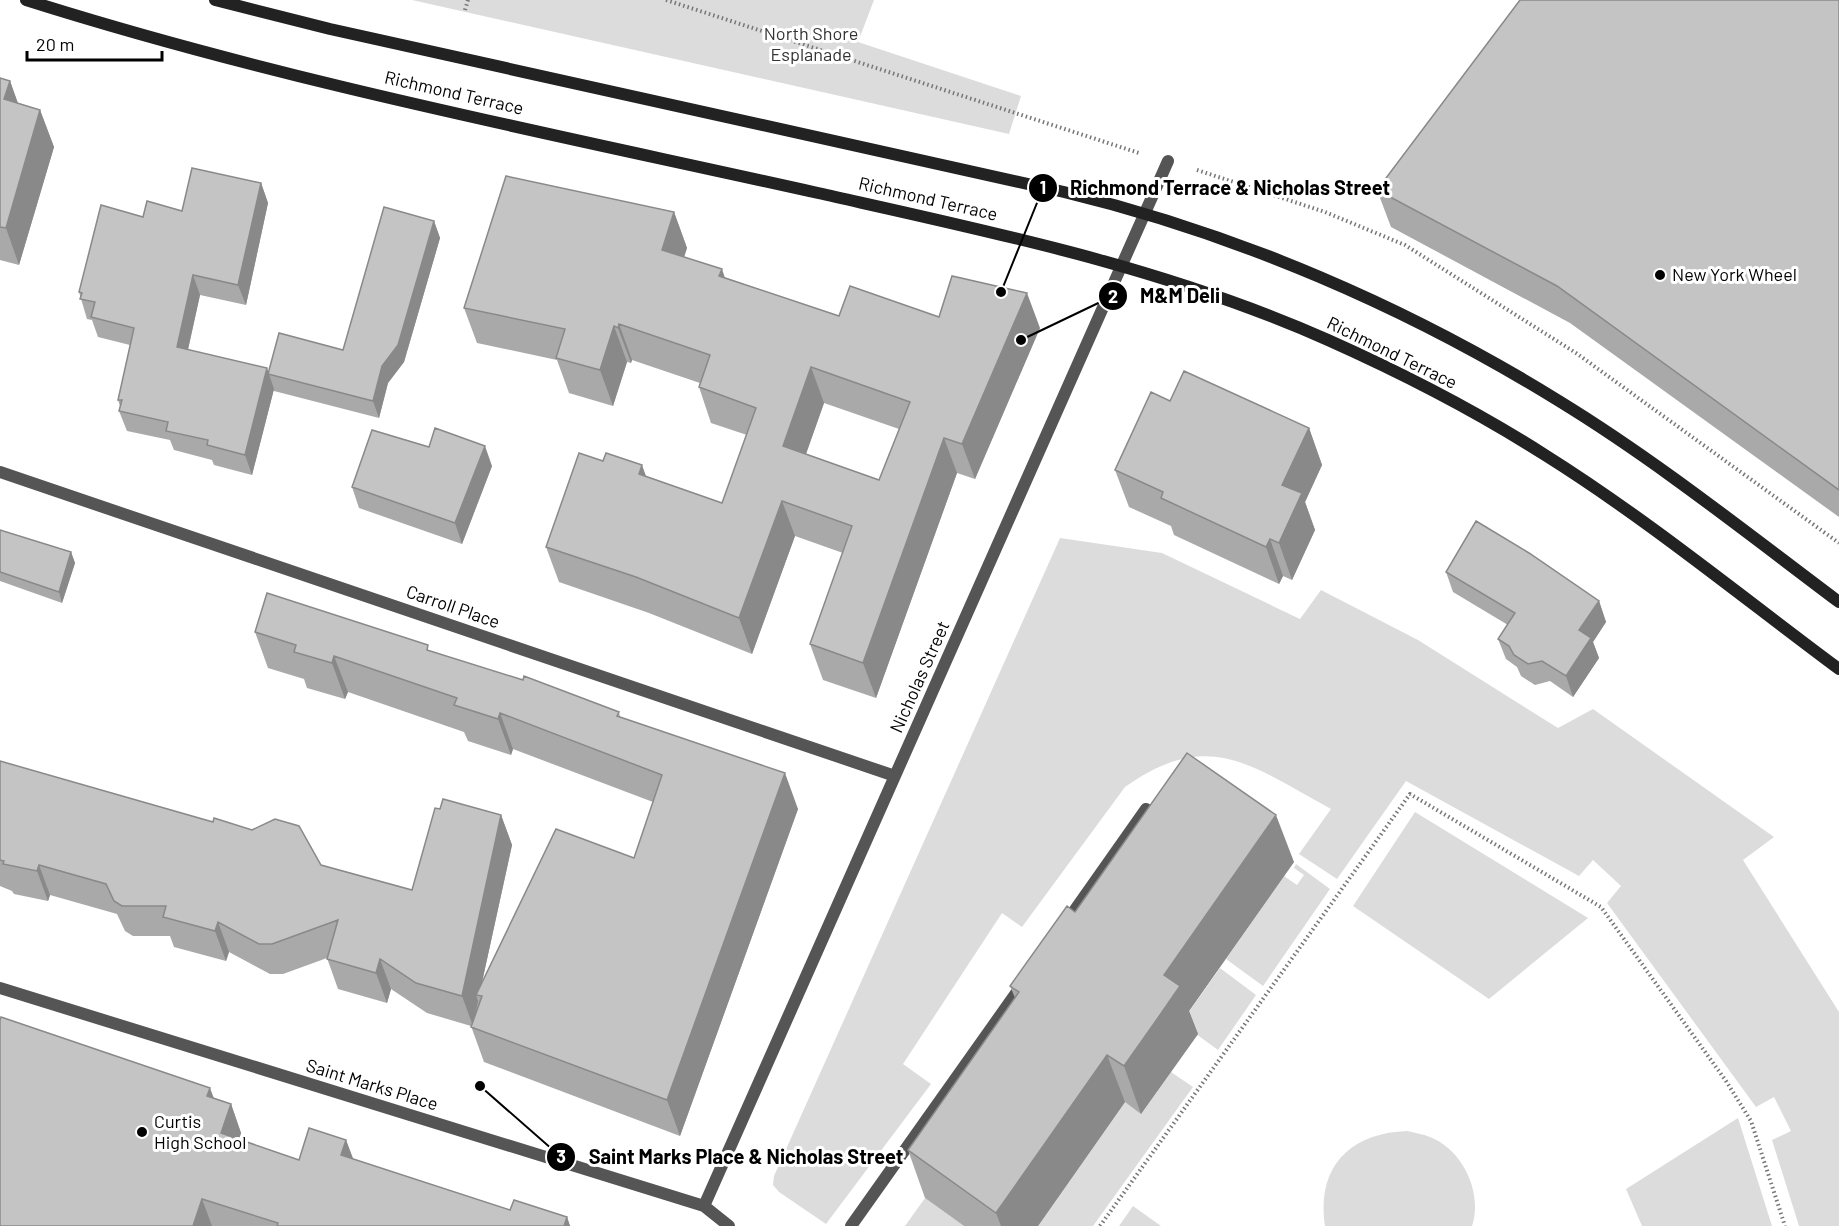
<svg xmlns="http://www.w3.org/2000/svg" width="1839" height="1226" viewBox="0 0 1839 1226" font-family="Barlow,sans-serif">
<style>
.green{fill:#dcdcdc}
.lines{fill:none;stroke-linecap:round;stroke-linejoin:round}
.path{stroke:#777;stroke-width:4;stroke-dasharray:1.5 3;stroke-linecap:butt}
.service{stroke:#555;stroke-width:12}
.minor{stroke:#555;stroke-width:12}
.secondary{stroke:#222;stroke-width:12}
.wall{fill:#a9a9a9;fill-rule:evenodd}
.shaded-wall{fill:#898989}
.building{fill:#c4c4c4;stroke:#898989;stroke-width:1.5;fill-rule:evenodd}
.poi-dot{fill:#000;stroke:#fff;stroke-width:2}
.labels{text-anchor:middle;stroke-width:6;stroke-linejoin:round;paint-order:stroke}
.park-label{font-size:18px;fill:#333;stroke:#fff}
.street-label{font-size:18px;fill:#000;stroke:#fff}
.poi-label{font-size:18px;fill:#000;stroke:#fff;text-anchor:start}
.leader{fill:none;stroke:#000;stroke-width:2}
.callout-dot{fill:#000;stroke:#fff;stroke-width:2}
.mark-label{font-size:18px;text-anchor:middle;font-weight:bold;fill:#fff}
.callout-label{font-size:20px;text-anchor:middle;font-weight:bold;fill:#000;stroke:#fff;stroke-width:6;stroke-linejoin:round;paint-order:stroke}
</style>
<rect width="100%" height="100%" fill="#fff"/>
<path class="green" d="M 412,0 L 874,0 L 858,42 L 1021,96 L 1009,134 Z
M 1060,538 L 1162,553 L 1300,619 L 1321,590 L 1418,640 L 1558,728 L 1593,709 L 1774,837 L 1743,860 L 1839,1012 L 1839,1226 L 1799,1226 L 1772,1140 L 1791,1131 L 1774,1097 L 1756,1107 L 1607,903 L 1621,886 L 1593,860 L 1579,876 L 1406,781 L 1337,879 L 1299,854 L 1331,809 C 1251,766 1210,727 1125,787 L 1022,927 L 1002,913 L 903,1064 L 931,1084 L 826,1224 L 779,1192 L 773,1185 L 774,1176 Z
M 1415,812 L 1588,918 L 1489,999 L 1353,906 Z
M 1296,864 L 1330,889 L 1263,986 L 1226,959 L 1284,876 L 1297,885 L 1304,875 L 1294,868 Z
M 1220,968 L 1256,995 L 1218,1050 L 1181,1023 Z
M 1171,1072 L 1193,1087 L 1093,1226 L 1038,1226 L 1125,1102 L 1142,1113 Z
M 1738,1118 L 1772,1226 L 1642,1226 L 1626,1189 Z
M 1407,1131 C 1415,1133 1423,1134 1430,1137 C 1463,1150 1483,1193 1472,1226 L 1325,1226 C 1316,1167 1350,1133 1407,1131 Z
M 925,1198 L 964,1226 L 905,1226 Z
M 1133,1206 L 1161,1226 L 1119,1226 Z"/>
<g class="lines">
<path class="path" d="M 666,0 L 1139,153
M 465,10 L 468,0
M 1197,170 L 1325,212 L 1405,245 L 1576,353 L 1839,543
M 1100,1226 L 1410,794 L 1601,907 L 1726,1081 L 1751,1121 L 1785,1226"/>
<path class="service" d="M 1065,924 L 1146,809
M 851,1226 L 1024,982"/>
<path class="minor" d="M 0,472 L 895,776
M 0,988 L 704,1206 L 729,1226
M 704,1206 L 1168,161"/>
<path class="secondary" d="M 26,0 C 285,82 553,134 818,193 C 992,232 1164,267 1328,340 C 1402,373 1476,411 1545,455 C 1647,519 1742,597 1839,669
M 215,0 L 330,29 L 1064,192 C 1238,234 1407,307 1559,401 C 1657,461 1747,533 1839,602"/>
</g>
<path class="wall" d="M 1839,0 L 1839,517 L 1570,323 L 1391,227 L 1377,190 Z
M 0,78 L 10,81 L 18,103 L 40,110 L 54,147 L 19,265 L 0,260 Z
M 261,183 L 268,203 L 246,305 L 200,295 L 188,350 L 268,372 L 343,350 L 434,221 L 440,238 L 404,362 L 388,383 L 379,418 L 274,391 L 274,389 L 252,475 L 214,465 L 212,460 L 174,450 L 170,440 L 127,431 L 119,411 L 120,406 L 118,400 L 130,345 L 98,337 L 92,320 L 87,319 L 79,292 L 143,217 L 182,211 Z
M 674,212 L 687,248 L 684,257 L 724,277 L 839,316 L 939,317 L 1040,328 L 975,479 L 957,473 L 876,698 L 823,680 L 810,644 L 843,553 L 795,536 L 752,654 L 649,613 L 559,582 L 546,547 L 646,476 L 722,503 L 747,435 L 711,423 L 699,387 L 700,383 L 632,360 L 631,363 L 627,362 L 613,406 L 569,393 L 557,360 L 477,343 L 464,308 ZM 824,403 L 899,429 L 879,480 L 806,454 Z
M 1170,401 L 1309,428 L 1322,465 L 1305,502 L 1315,530 L 1292,580 L 1283,576 L 1279,584 L 1174,535 L 1171,526 L 1129,507 L 1115,470 Z
M 492,466 L 462,544 L 359,508 L 352,487 Z
M 0,530 L 71,552 L 75,563 L 62,603 L 0,581 Z
M 1446,572 L 1599,601 L 1606,622 L 1593,642 L 1599,658 L 1573,697 L 1550,681 L 1535,685 L 1521,676 L 1517,667 L 1506,659 L 1498,639 L 1508,625 L 1453,592 Z
M 255,632 L 430,651 L 619,712 L 620,717 L 798,809 L 680,1136 L 484,1062 L 471,1026 L 427,1013 L 391,989 L 387,1003 L 338,989 L 327,958 L 283,974 L 270,974 L 229,952 L 226,961 L 174,947 L 170,936 L 133,936 L 125,931 L 117,914 L 50,895 L 48,901 L 14,894 L 12,891 L 0,886 L 0,761 L 321,865 L 412,890 L 440,809 L 501,815 L 512,845 L 482,982 L 634,858 L 653,802 L 513,749 L 511,755 L 468,741 L 464,732 L 348,692 L 345,699 L 307,688 L 304,679 L 268,668 Z
M 1294,862 L 1189,1011 L 1198,1034 L 1141,1114 L 1125,1102 L 1038,1226 L 964,1226 L 925,1198 L 908,1150 L 1015,998 L 1010,986 L 1075,912 Z
M 214,1098 L 231,1104 L 241,1133 L 239,1139 L 299,1160 L 346,1140 L 353,1159 L 510,1210 L 567,1217 L 570,1226 L 0,1226 Z"/>
<path class="shaded-wall" d="M 10,81 L 23,118 L 4,99 Z
M 40,110 L 54,147 L 19,265 L 6,228 Z
M 261,183 L 268,203 L 246,305 L 238,285 Z
M 674,212 L 687,248 L 675,285 L 662,250 Z
M 434,221 L 440,238 L 404,362 L 388,383 L 379,418 L 373,401 L 382,366 Z
M 722,269 L 734,305 L 719,276 Z
M 193,275 L 200,295 L 184,367 L 177,347 Z
M 1027,293 L 1040,328 L 975,479 L 962,444 Z
M 619,324 L 632,360 L 631,363 L 618,328 Z
M 614,326 L 627,362 L 613,406 L 600,370 Z
M 811,367 L 824,403 L 796,482 L 783,446 Z
M 267,368 L 274,389 L 252,475 L 245,455 Z
M 1309,428 L 1322,465 L 1305,502 L 1315,530 L 1292,580 L 1279,543 L 1282,485 Z
M 944,438 L 957,473 L 876,698 L 863,663 Z
M 485,446 L 492,466 L 462,544 L 455,523 Z
M 642,465 L 655,501 L 639,474 Z
M 782,501 L 795,536 L 752,654 L 739,618 Z
M 1270,539 L 1283,576 L 1279,584 L 1266,547 Z
M 71,552 L 75,563 L 62,603 L 59,592 Z
M 1599,601 L 1606,622 L 1593,642 L 1599,658 L 1573,697 L 1566,676 L 1579,630 Z
M 334,656 L 348,692 L 345,699 L 332,663 Z
M 500,713 L 513,749 L 511,755 L 498,719 Z
M 785,773 L 798,809 L 680,1136 L 667,1100 Z
M 501,815 L 512,845 L 479,996 L 476,995 L 478,1001 L 473,1026 L 462,996 Z
M 1276,815 L 1294,862 L 1189,1011 L 1198,1034 L 1141,1114 L 1124,1066 L 1164,975 Z
M 39,865 L 50,895 L 48,901 L 37,871 Z
M 218,922 L 229,952 L 226,961 L 215,931 Z
M 380,959 L 391,989 L 387,1003 L 376,973 Z
M 1107,1055 L 1125,1102 L 1038,1226 L 1001,1226 L 996,1213 Z
M 210,1088 L 221,1117 L 207,1096 Z
M 231,1104 L 241,1133 L 232,1162 L 221,1133 Z
M 346,1140 L 357,1169 L 341,1155 Z
M 202,1199 L 212,1226 L 193,1226 Z
M 567,1217 L 570,1226 L 564,1226 Z"/>
<path class="building" d="M 1520,0 L 1839,0 L 1839,490 L 1557,286 L 1377,190 Z
M 0,78 L 10,81 L 4,99 L 40,110 L 6,228 L 0,227 Z
M 192,168 L 261,183 L 238,285 L 193,275 L 177,347 L 267,368 L 245,455 L 207,445 L 208,440 L 166,431 L 168,422 L 119,411 L 122,400 L 118,400 L 134,328 L 91,317 L 95,302 L 80,299 L 82,293 L 79,292 L 101,205 L 143,217 L 147,201 L 182,211 Z
M 506,176 L 674,212 L 662,250 L 722,269 L 719,276 L 839,316 L 850,286 L 939,317 L 952,276 L 1027,293 L 962,444 L 944,438 L 863,663 L 810,644 L 852,526 L 782,501 L 739,618 L 636,577 L 546,547 L 579,453 L 603,461 L 606,453 L 642,465 L 639,474 L 722,503 L 756,408 L 699,387 L 710,355 L 619,324 L 618,328 L 614,326 L 600,370 L 556,358 L 565,329 L 464,308 ZM 811,367 L 910,402 L 879,480 L 783,446 Z
M 384,207 L 434,221 L 398,345 L 382,366 L 373,401 L 268,374 L 279,333 L 343,350 Z
M 1184,371 L 1309,428 L 1282,485 L 1302,493 L 1279,543 L 1270,539 L 1266,547 L 1161,498 L 1163,492 L 1115,470 L 1151,392 L 1170,401 Z
M 435,428 L 485,446 L 455,523 L 352,487 L 372,430 L 429,447 Z
M 1476,521 L 1529,553 L 1599,601 L 1579,630 L 1591,638 L 1566,676 L 1542,661 L 1528,664 L 1514,655 L 1509,646 L 1498,639 L 1515,613 L 1446,572 Z
M 0,530 L 71,552 L 59,592 L 0,572 Z
M 267,593 L 428,645 L 427,650 L 523,680 L 524,676 L 619,712 L 617,716 L 785,773 L 667,1100 L 471,1027 L 482,996 L 476,995 L 556,829 L 634,858 L 662,775 L 500,713 L 498,719 L 454,705 L 457,698 L 334,656 L 332,663 L 294,652 L 296,645 L 255,632 Z
M 1187,753 L 1276,815 L 1164,975 L 1180,986 L 1153,1025 L 1124,1066 L 1107,1055 L 996,1213 L 908,1150 L 1019,992 L 1010,986 L 1067,906 L 1075,912 Z
M 0,761 L 213,822 L 214,818 L 252,830 L 275,819 L 299,826 L 321,865 L 412,890 L 435,808 L 440,809 L 443,799 L 501,815 L 462,996 L 416,983 L 380,959 L 376,973 L 327,959 L 338,920 L 272,944 L 259,944 L 218,922 L 215,931 L 163,917 L 166,906 L 122,906 L 114,901 L 106,884 L 39,865 L 37,871 L 3,864 L 4,861 L 0,860 Z
M 1,1017 L 210,1088 L 207,1096 L 231,1104 L 221,1133 L 299,1160 L 309,1128 L 346,1140 L 341,1155 L 510,1210 L 514,1200 L 567,1217 L 564,1226 L 277,1226 L 278,1223 L 202,1199 L 193,1226 L 0,1226 L 0,1020 Z"/>
<g class="poi-dot">
<circle cx="1660" cy="275" r="6"/>
<circle cx="142" cy="1132" r="6"/>
</g>
<g class="labels">
<g class="park-label">
<text x="811" y="40">North Shore<tspan x="811" dy="21">Esplanade</tspan></text>
</g>
<g class="street-label">
<text transform="translate(454 93) rotate(13)" y="6">Richmond Terrace</text>
<text transform="translate(928 199) rotate(13)" y="6">Richmond Terrace</text>
<text transform="translate(1392 353) rotate(26)" y="6">Richmond Terrace</text>
<text transform="translate(453 607) rotate(19)" y="6">Carroll Place</text>
<text transform="translate(920 677) rotate(-66)" y="6">Nicholas Street</text>
<text transform="translate(372 1085) rotate(17)" y="6">Saint Marks Place</text>
</g>
<g class="poi-label">
<text x="1672" y="281">New York Wheel</text>
<text x="154" y="1128">Curtis<tspan x="154" dy="21">High School</tspan></text>
</g>
</g>
<path class="leader" d="M1001 292L1043 188M1021 340L1113 296M480 1086L561 1157"/>
<g class="callout-dot">
<circle cx="1001" cy="292" r="6"/>
<circle cx="1021" cy="340" r="6"/>
<circle cx="480" cy="1086" r="6"/>
<circle cx="1043" cy="188" r="15"/>
<circle cx="1113" cy="296" r="15"/>
<circle cx="561" cy="1157" r="15"/>
</g>
<g class="mark-label">
<text x="1043" y="194">1</text>
<text x="1113" y="303">2</text>
<text x="561" y="1163">3</text>
</g>
<g class="callout-label">
<text x="1230" y="195">Richmond Terrace &amp; Nicholas Street</text>
<text x="1180" y="303">M&amp;M Deli</text>
<text x="746" y="1164">Saint Marks Place &amp; Nicholas Street</text>
</g>
<path d="M27 51v9h135v-9" fill="none" stroke="#000000" stroke-width="3"/>
<text x="36" y="51" font-size="18" fill="#000000" stroke="#ffffff" stroke-width="4.5" paint-order="stroke">20 m</text>
</svg>
